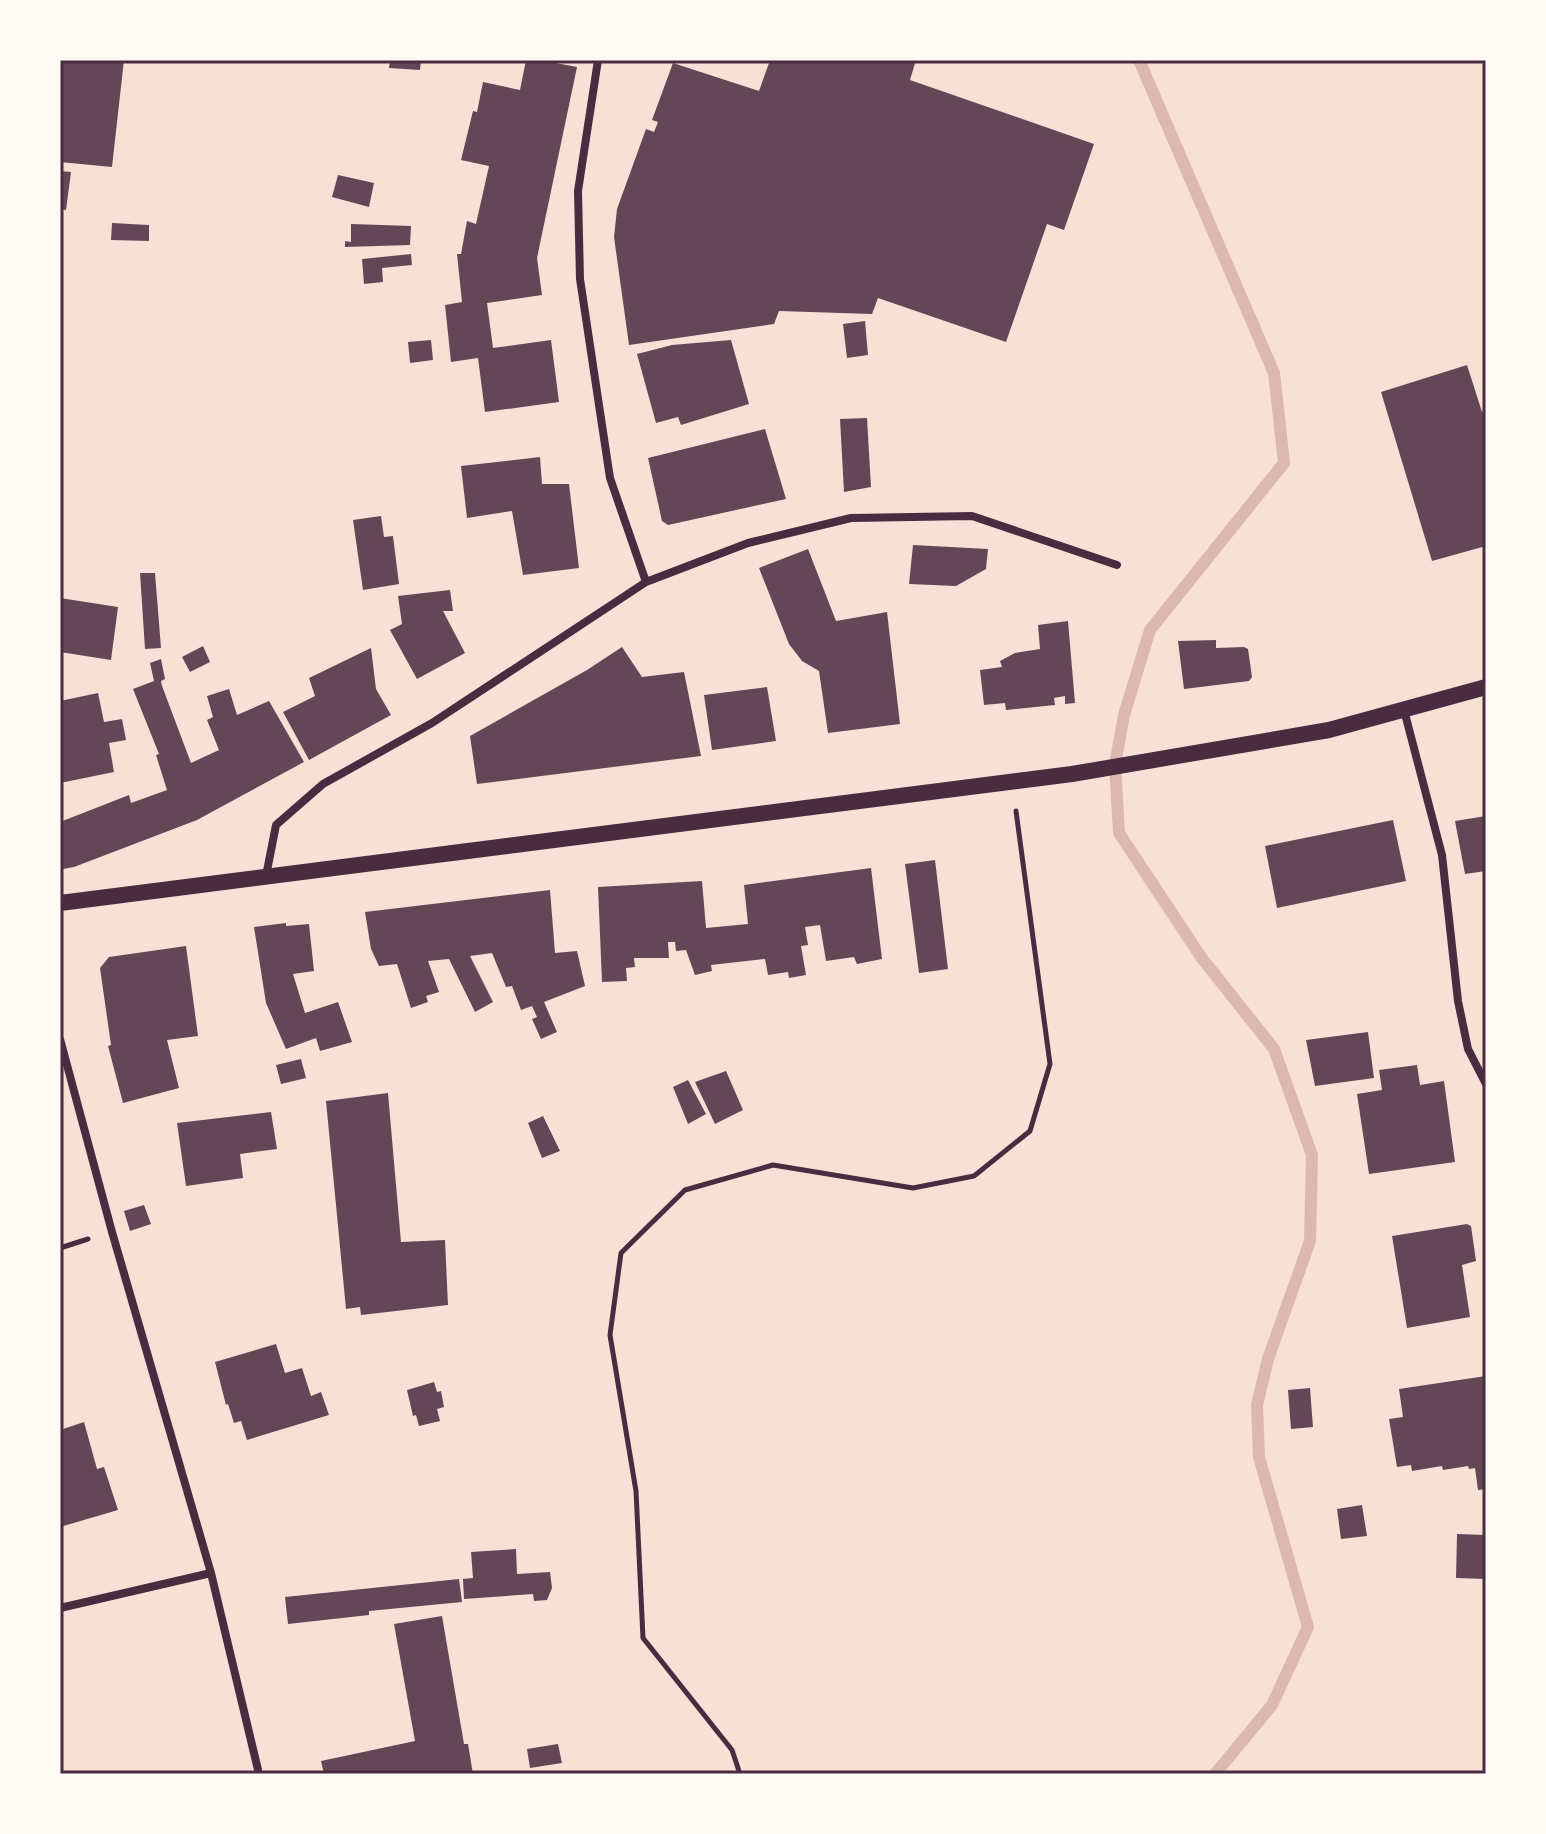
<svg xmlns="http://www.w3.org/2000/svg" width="1546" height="1834" viewBox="0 0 1546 1834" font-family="'Open Sans',sans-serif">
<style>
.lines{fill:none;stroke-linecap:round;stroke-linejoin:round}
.stream{stroke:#dcb8b0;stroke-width:12}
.building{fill:#644757}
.path{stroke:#4a2c40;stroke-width:5}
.minor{stroke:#4a2c40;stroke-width:8}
.secondary{stroke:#4a2c40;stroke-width:16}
.neatline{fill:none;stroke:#4a2c40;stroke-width:3}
</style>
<rect width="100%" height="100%" fill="#f7e1d7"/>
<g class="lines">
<path class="stream" d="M 1139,60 L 1274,373 L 1284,463 L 1150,630 L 1124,715 L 1115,765 L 1119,833 L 1201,957 L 1274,1049 L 1312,1155 L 1310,1241 L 1268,1359 L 1257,1405 L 1259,1457 L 1308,1627 L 1272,1705 L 1215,1774"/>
</g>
<path class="building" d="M 60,60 L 124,60 L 112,167 L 60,162 Z
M 390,60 L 421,60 L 420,70 L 389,68 Z
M 526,60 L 540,60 L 577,67 L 537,258 L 542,295 L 487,303 L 493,348 L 551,340 L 559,402 L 485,412 L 478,358 L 451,362 L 445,305 L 462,302 L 457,254 L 461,254 L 467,221 L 476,224 L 489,166 L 461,160 L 473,111 L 477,112 L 483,82 L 520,90 Z
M 763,60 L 916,60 L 910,80 L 1094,144 L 1064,230 L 1047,224 L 1006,342 L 878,298 L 872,314 L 779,311 L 774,324 L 629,345 L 614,237 L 617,209 L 646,129 L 654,132 L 658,122 L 652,120 L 673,63 L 759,91 L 769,63 Z
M 60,171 L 71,172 L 66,210 L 60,209 Z
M 338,175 L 374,183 L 369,207 L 332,197 Z
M 112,223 L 149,225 L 149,241 L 111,240 Z
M 351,224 L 411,226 L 410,245 L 345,247 L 345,241 L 351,242 Z
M 411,254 L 412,265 L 382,268 L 383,282 L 364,284 L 362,259 Z
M 865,321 L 868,355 L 847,358 L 843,324 Z
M 431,340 L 433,360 L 410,363 L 408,342 Z
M 731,340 L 749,404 L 681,425 L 678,417 L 656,423 L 637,354 L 672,345 Z
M 1467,365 L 1482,412 L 1486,411 L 1486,546 L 1432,561 L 1381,392 Z
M 867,418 L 871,487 L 844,492 L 840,419 Z
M 765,429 L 786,499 L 668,525 L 662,521 L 648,458 Z
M 540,457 L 542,484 L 569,484 L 579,568 L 523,575 L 512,511 L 467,518 L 461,466 Z
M 381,516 L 384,537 L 393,536 L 399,584 L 363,590 L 353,520 Z
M 913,545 L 988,549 L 986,569 L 956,586 L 909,584 Z
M 808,549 L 836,621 L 887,612 L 900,724 L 828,733 L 819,671 L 802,661 L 789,644 L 759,568 Z
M 140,573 L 155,573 L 161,648 L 145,649 Z
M 450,590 L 453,611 L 443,611 L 465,653 L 417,679 L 390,630 L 402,624 L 398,596 Z
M 60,598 L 118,607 L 111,660 L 60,652 Z
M 1068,621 L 1075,703 L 1065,704 L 1065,696 L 1054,698 L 1055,705 L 1006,710 L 1005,703 L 984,705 L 980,670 L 1002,667 L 1000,661 L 1015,653 L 1040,649 L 1038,625 Z
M 1216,640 L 1216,648 L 1244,647 L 1248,649 L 1252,677 L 1249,681 L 1184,689 L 1178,641 Z
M 203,646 L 210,662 L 190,672 L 182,657 Z
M 622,647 L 642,677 L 684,672 L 701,756 L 477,784 L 470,736 L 587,670 Z
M 371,648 L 376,689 L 391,715 L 309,760 L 283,712 L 315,696 L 309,678 Z
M 161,659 L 165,679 L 161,681 L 162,686 L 191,763 L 219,750 L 207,720 L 213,717 L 207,696 L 229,689 L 237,715 L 269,701 L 304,762 L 197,820 L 74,867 L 63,869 L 60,860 L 60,822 L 129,795 L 131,803 L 167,790 L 156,755 L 159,754 L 133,689 L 154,681 L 150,663 Z
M 767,687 L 776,741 L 712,750 L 704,695 Z
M 98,693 L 104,722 L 122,719 L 126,740 L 109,743 L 114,772 L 60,783 L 60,701 Z
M 1486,816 L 1486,871 L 1465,874 L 1455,821 Z
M 1393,820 L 1406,881 L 1277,908 L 1265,846 Z
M 935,860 L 948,969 L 919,973 L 905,864 Z
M 871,868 L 882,959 L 857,964 L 854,957 L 826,961 L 820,925 L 805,927 L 808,945 L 801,946 L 806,975 L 789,978 L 788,972 L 768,975 L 765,959 L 711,965 L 712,971 L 695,975 L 686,950 L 676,951 L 675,942 L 668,942 L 669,958 L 634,958 L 635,967 L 626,968 L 627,981 L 602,982 L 598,887 L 702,881 L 706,928 L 748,924 L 744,885 Z
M 550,890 L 555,953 L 577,951 L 585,986 L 544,1002 L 557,1032 L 541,1039 L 532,1019 L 537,1017 L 532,1006 L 521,1010 L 512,986 L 506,987 L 492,953 L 470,956 L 493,1002 L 475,1012 L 449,959 L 428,961 L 439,992 L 426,996 L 428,1002 L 411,1008 L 397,964 L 379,966 L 371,949 L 365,912 Z
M 286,923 L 286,926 L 309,924 L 314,971 L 293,974 L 305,1013 L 338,1002 L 352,1042 L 320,1051 L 316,1038 L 286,1049 L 266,1003 L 254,927 Z
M 186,946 L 198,1036 L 167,1040 L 179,1088 L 123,1103 L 108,1046 L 111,1045 L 100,968 L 109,957 Z
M 1368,1032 L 1374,1078 L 1315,1086 L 1306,1040 Z
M 301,1059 L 306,1078 L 281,1084 L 276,1065 Z
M 1417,1065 L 1420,1085 L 1444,1081 L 1455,1162 L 1369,1174 L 1357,1094 L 1382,1090 L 1379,1070 Z
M 726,1071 L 743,1110 L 715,1124 L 695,1082 Z
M 688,1080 L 706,1114 L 688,1124 L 673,1087 Z
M 388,1093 L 401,1242 L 445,1240 L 448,1305 L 361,1315 L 360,1307 L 346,1309 L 326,1101 Z
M 271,1112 L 277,1149 L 240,1154 L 243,1178 L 186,1186 L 177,1123 Z
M 543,1116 L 560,1151 L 542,1158 L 528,1123 Z
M 144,1205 L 151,1224 L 130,1231 L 124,1211 Z
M 1467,1224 L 1471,1226 L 1476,1261 L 1462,1265 L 1470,1317 L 1407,1328 L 1392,1236 Z
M 276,1344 L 285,1373 L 302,1368 L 311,1396 L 321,1392 L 329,1415 L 247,1440 L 241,1421 L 234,1423 L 228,1404 L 226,1405 L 215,1362 Z
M 1486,1376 L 1486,1489 L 1478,1490 L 1475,1468 L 1469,1469 L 1468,1466 L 1443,1470 L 1442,1466 L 1412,1471 L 1411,1465 L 1397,1467 L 1389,1419 L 1403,1417 L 1399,1389 Z
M 434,1382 L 437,1392 L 441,1391 L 444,1407 L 437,1409 L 440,1421 L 419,1426 L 416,1415 L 413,1416 L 407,1390 Z
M 1310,1388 L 1313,1427 L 1291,1429 L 1288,1390 Z
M 84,1422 L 97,1469 L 104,1467 L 118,1510 L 60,1527 L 60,1430 Z
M 1362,1505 L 1367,1536 L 1341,1539 L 1337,1509 Z
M 1457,1534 L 1486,1535 L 1486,1579 L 1456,1578 Z
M 516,1549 L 517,1574 L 550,1572 L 552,1588 L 547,1600 L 534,1601 L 533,1594 L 464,1599 L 463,1579 L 473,1578 L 471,1552 Z
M 459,1579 L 462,1602 L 369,1611 L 369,1615 L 288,1624 L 285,1597 Z
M 442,1616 L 464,1744 L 468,1744 L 473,1774 L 324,1774 L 321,1761 L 415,1741 L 394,1624 Z
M 558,1744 L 562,1763 L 530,1768 L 527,1749 Z"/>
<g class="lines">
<path class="path" d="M 60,1248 L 88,1239
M 740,1774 L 732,1750 L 643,1638 L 636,1491 L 610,1335 L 621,1253 L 685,1190 L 773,1165 L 913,1188 L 974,1176 L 1030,1131 L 1050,1064 L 1016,811"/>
<path class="minor" d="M 598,60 L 578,191 L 580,279 L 610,478 L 646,582
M 1404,710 L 1442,855 L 1458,1001 L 1468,1049 L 1486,1084
M 266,876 L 276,825 L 323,784 L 432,723 L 646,582 L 748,543 L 851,518 L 972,516 L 1117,565
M 60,1039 L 112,1232 L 211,1573 L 259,1774
M 60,1608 L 211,1573"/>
<path class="secondary" d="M 60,903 L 1072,774 L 1329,730 L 1486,687"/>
</g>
<rect width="1546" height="1834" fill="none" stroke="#fffaf5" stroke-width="124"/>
<rect x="62" y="62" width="1422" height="1710" class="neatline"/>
</svg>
